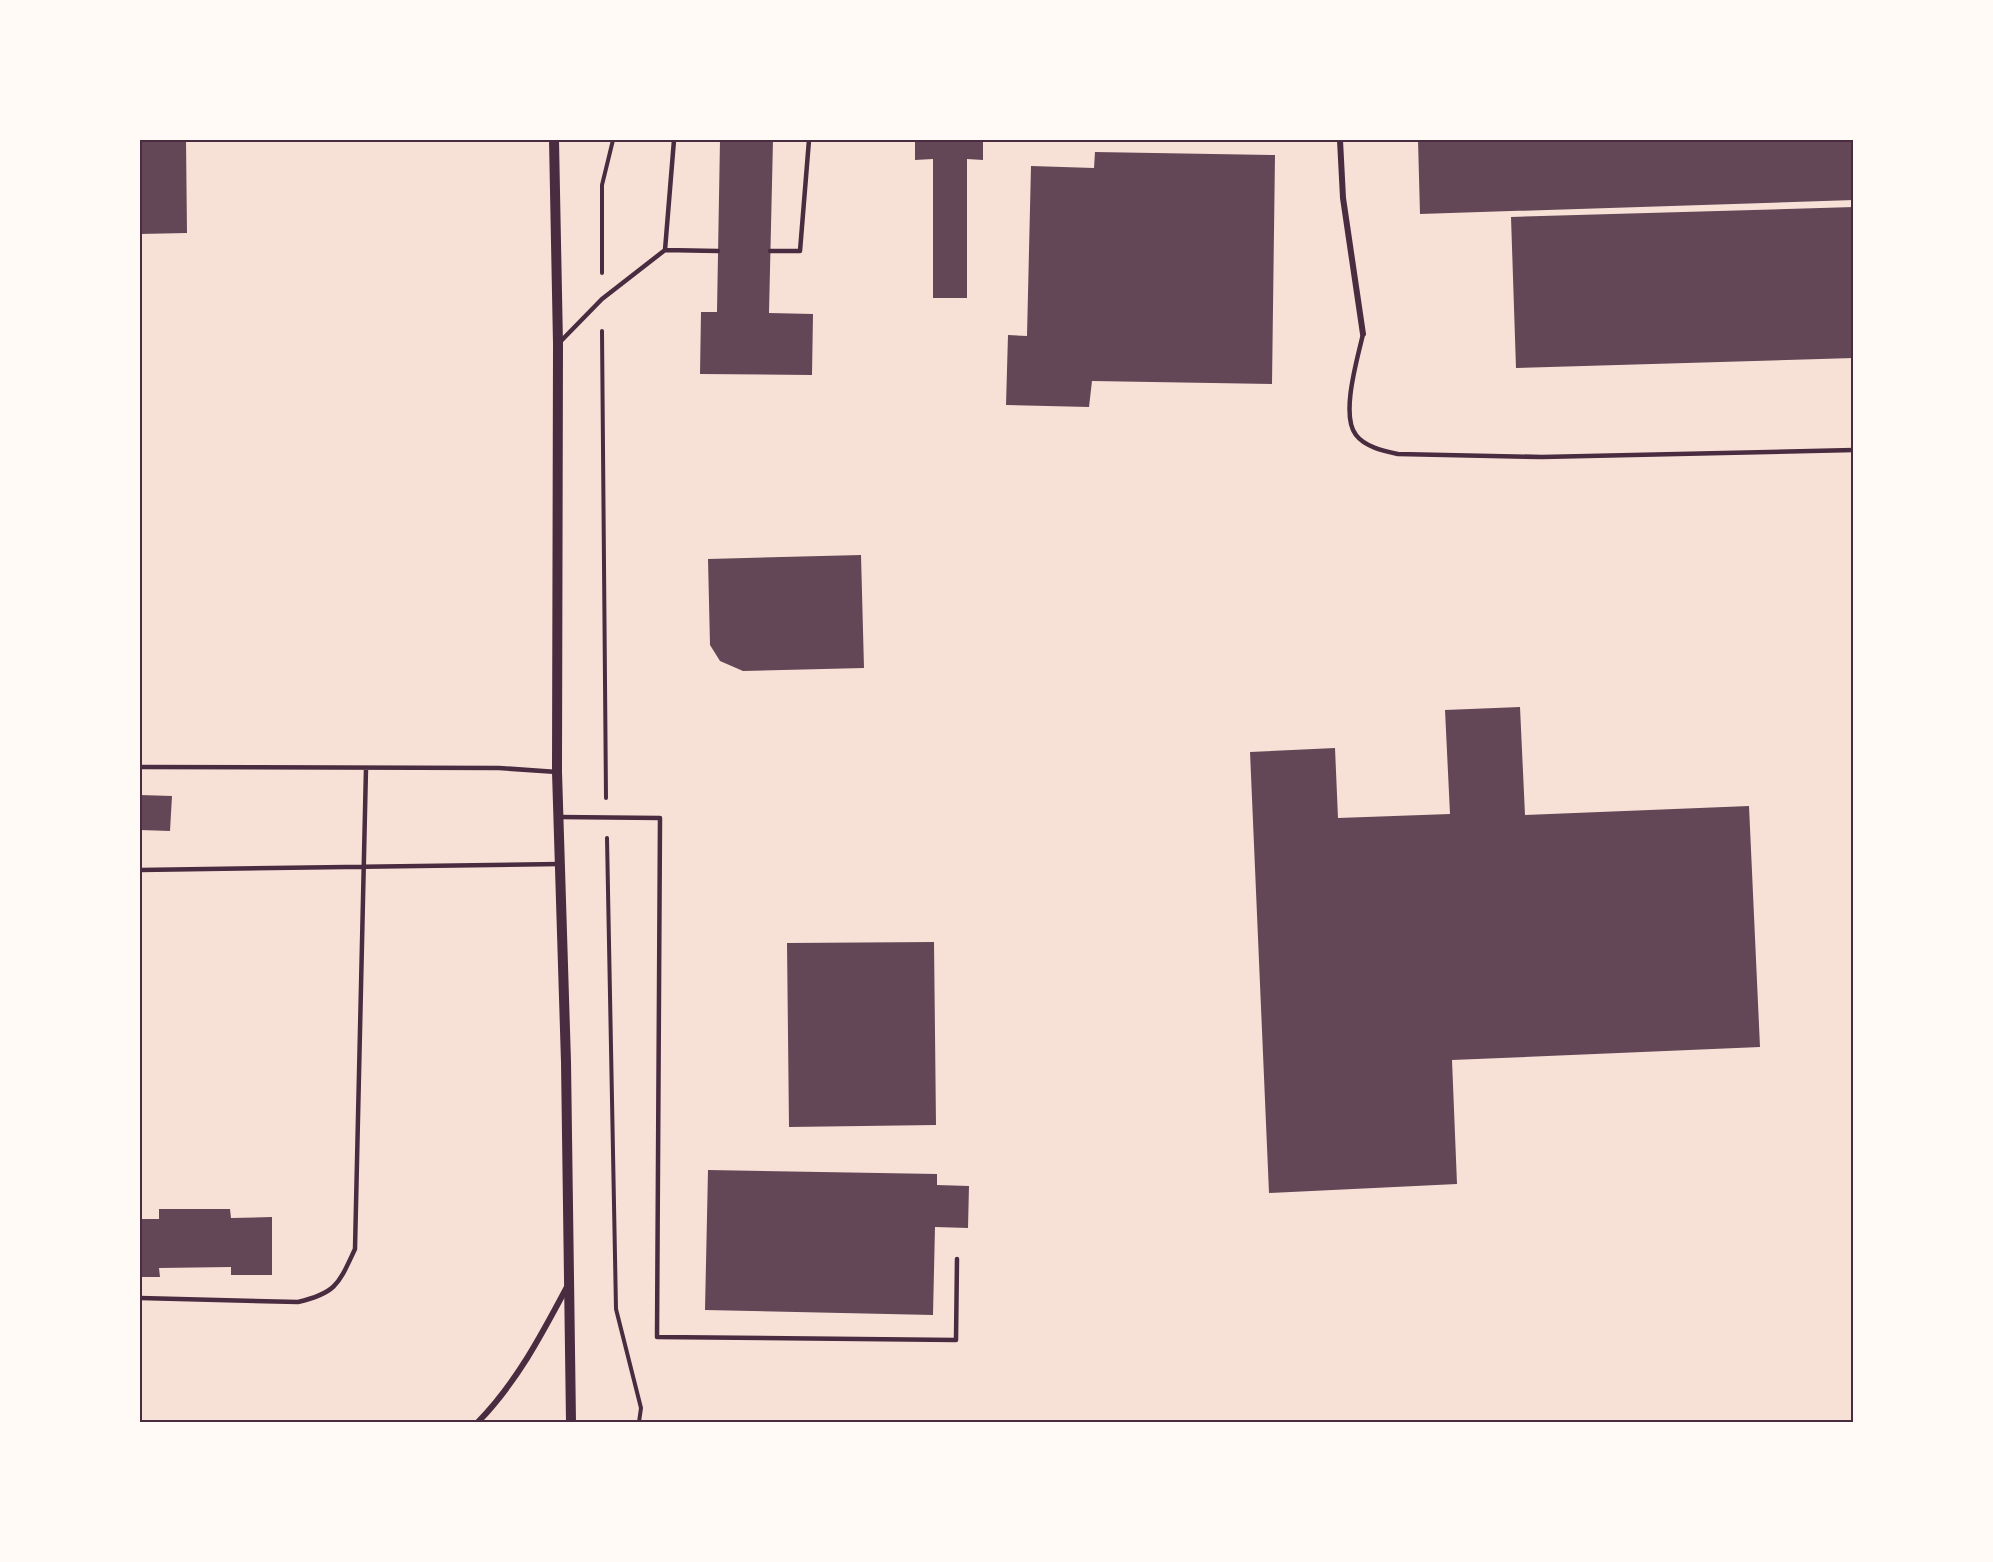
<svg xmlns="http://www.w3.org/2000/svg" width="1993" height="1562" viewBox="0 0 1993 1562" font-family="'Archivo Narrow',sans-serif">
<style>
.building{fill:#644757}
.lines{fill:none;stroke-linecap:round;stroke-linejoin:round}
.path{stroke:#4a2c40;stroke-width:4}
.service{stroke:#4a2c40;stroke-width:4.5}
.minor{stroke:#4a2c40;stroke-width:6}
.tertiary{stroke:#4a2c40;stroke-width:10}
.neatline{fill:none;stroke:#4a2c40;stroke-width:2}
</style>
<rect width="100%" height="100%" fill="#f7e1d7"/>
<path class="building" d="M 140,140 L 186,140 L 187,233 L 140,234 Z
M 720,140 L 773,140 L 769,313 L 813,314 L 812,375 L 700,374 L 701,312 L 717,312 Z
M 915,140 L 983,140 L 983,160 L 967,159 L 967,298 L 933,298 L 933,159 L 915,160 Z
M 1418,140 L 1854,140 L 1854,200 L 1420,214 Z
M 1095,152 L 1275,155 L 1272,384 L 1092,381 L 1089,407 L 1006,405 L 1008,335 L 1027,336 L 1031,166 L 1094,168 Z
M 1854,207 L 1854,358 L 1516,368 L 1511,217 Z
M 861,555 L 864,668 L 743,671 L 720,661 L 710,645 L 708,559 Z
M 1520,707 L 1525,815 L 1749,806 L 1760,1047 L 1452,1060 L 1457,1184 L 1269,1193 L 1250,752 L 1335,748 L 1338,818 L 1450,814 L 1445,710 Z
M 140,795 L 172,796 L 170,831 L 140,830 Z
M 934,942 L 936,1125 L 789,1127 L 787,943 Z
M 708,1170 L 937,1174 L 937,1185 L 969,1186 L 968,1228 L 935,1227 L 933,1315 L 705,1310 Z
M 159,1209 L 230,1209 L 231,1218 L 272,1217 L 272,1275 L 231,1275 L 231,1267 L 159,1268 L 160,1277 L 140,1277 L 140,1219 L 159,1219 Z"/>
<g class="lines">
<path class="path" d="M 602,273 L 602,185 L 613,140
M 602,331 L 606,798
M 607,838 L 616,1309 L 641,1408 L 639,1422"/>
<path class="service" d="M 665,250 L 674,140
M 770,251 L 800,251 L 809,140
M 1363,334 C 1358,357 1340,415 1356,435 C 1365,447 1384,451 1398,454 L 1542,457 L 1854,450
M 560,342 L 602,299 L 665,250 L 718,251
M 140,767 L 499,768 L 557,772
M 559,817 L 660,818 L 657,1337 L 956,1340 L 957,1259
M 140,870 L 560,864
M 140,1298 L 298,1302 C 337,1293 339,1283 355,1249 L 366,768"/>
<path class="minor" d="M 1340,140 L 1343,198 L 1363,334
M 478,1422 C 517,1382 542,1334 568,1285"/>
<path class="tertiary" d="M 554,140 L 558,344 L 557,772 L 566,1062 L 571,1422"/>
</g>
<rect width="1993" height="1562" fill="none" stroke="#fffaf5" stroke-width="282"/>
<rect x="141" y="141" width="1711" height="1280" class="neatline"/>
</svg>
